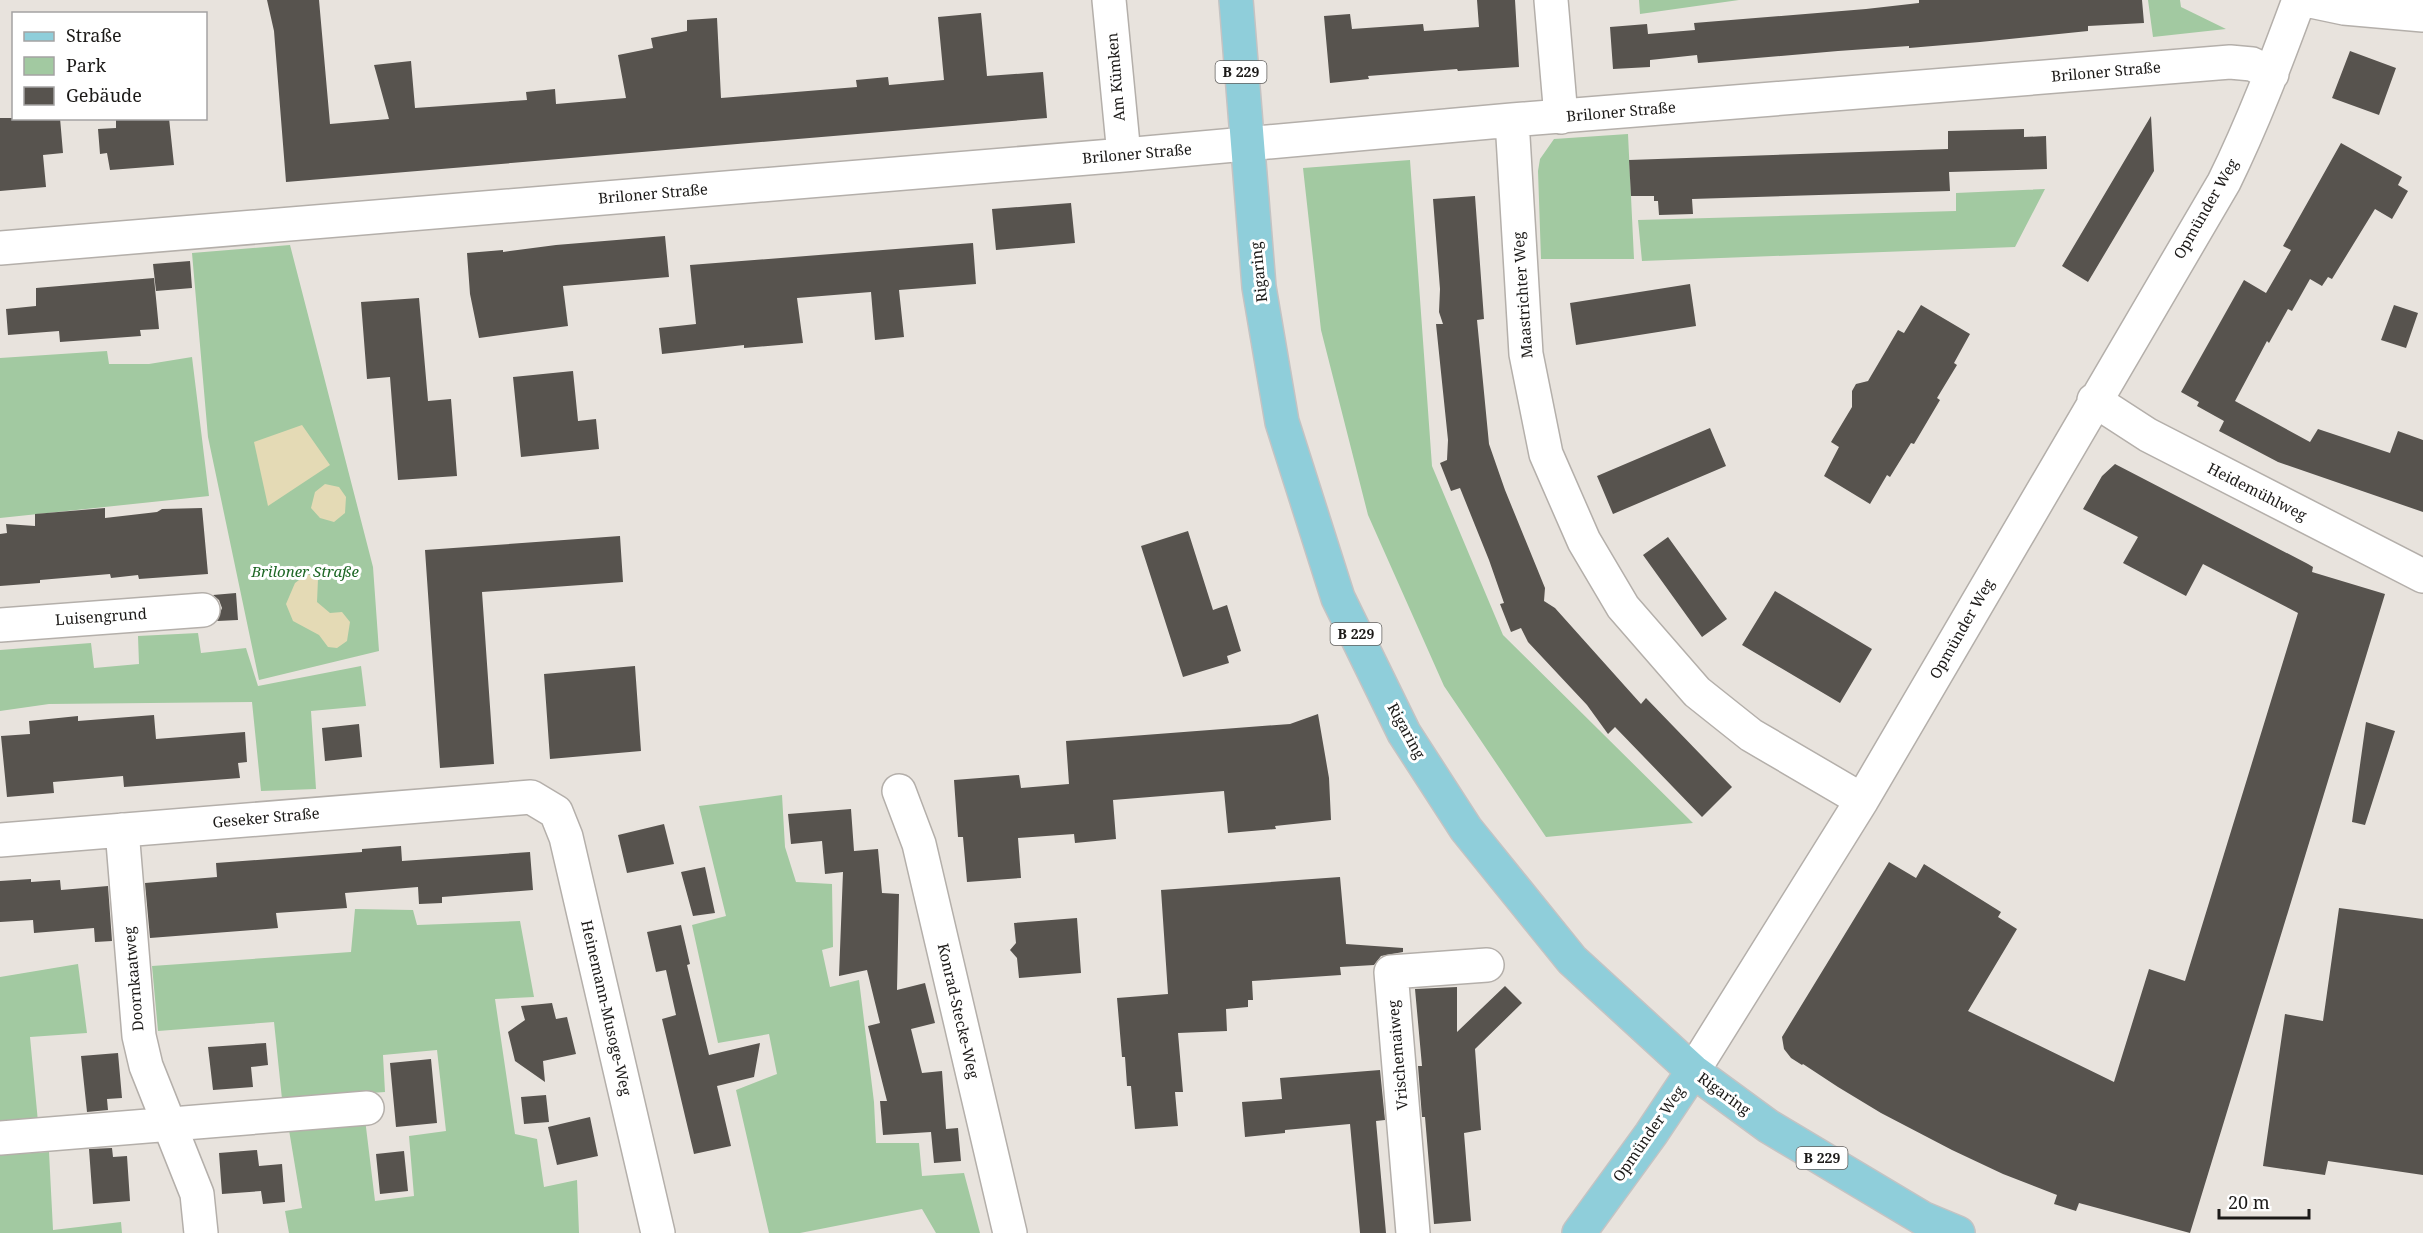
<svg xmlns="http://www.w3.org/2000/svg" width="2423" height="1233" viewBox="0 0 2423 1233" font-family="'Noto Serif',serif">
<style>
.green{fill:#a2c9a1}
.sand{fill:#e4dab5}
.building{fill:#57534e}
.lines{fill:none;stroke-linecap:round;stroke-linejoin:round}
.minor-casing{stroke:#b4afaa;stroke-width:36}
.major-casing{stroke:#c4c3c3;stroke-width:36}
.minor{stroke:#fff;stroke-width:33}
.major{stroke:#8fceda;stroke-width:33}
.labels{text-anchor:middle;stroke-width:6;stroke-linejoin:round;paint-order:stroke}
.shield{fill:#fff;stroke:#605f5d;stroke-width:1.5}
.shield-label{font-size:14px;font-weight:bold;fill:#1c1a18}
.street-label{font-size:15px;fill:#1c1a18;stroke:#fff}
.park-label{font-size:15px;font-style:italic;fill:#1e6725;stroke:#fff}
</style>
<rect width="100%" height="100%" fill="#e8e3dd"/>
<path class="green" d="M 1639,0 L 1739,0 L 1640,14 Z
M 2148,0 L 2180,0 L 2181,7 L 2226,29 L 2153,37 Z
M 1628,134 L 1634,259 L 1541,259 L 1538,171 L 1540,159 L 1554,139 Z
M 1410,160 L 1432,466 L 1503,635 L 1693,823 L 1546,837 L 1444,686 L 1368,515 L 1321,330 L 1303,168 Z
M 2045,189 L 2015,247 L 1642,261 L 1638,220 L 1956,211 L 1956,193 Z
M 290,245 L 373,567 L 379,651 L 259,680 L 208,437 L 192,253 Z
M 107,351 L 109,364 L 149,364 L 192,357 L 209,496 L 0,518 L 0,358 Z
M 198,633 L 201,653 L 246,648 L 258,686 L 361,666 L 366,706 L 311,711 L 316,789 L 261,791 L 252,702 L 49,704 L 0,711 L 0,650 L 91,643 L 94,668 L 139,664 L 138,636 Z
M 782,795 L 785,847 L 796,882 L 832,884 L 833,947 L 822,950 L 830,987 L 859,980 L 874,1102 L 876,1143 L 919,1143 L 922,1176 L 964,1173 L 980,1233 L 936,1233 L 922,1209 L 800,1233 L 769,1233 L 736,1090 L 777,1074 L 769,1034 L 718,1043 L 692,925 L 726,916 L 699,806 Z
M 355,909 L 413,910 L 417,925 L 520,921 L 534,997 L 495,999 L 515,1134 L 537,1139 L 544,1187 L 577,1180 L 579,1233 L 289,1233 L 285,1211 L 302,1208 L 288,1124 L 365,1119 L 375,1201 L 414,1196 L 409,1136 L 446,1131 L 437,1050 L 383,1055 L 385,1092 L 282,1099 L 274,1022 L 158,1031 L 152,966 L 351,952 Z
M 78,964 L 87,1033 L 30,1037 L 38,1122 L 0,1125 L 0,977 Z
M 49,1152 L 53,1230 L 121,1222 L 122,1233 L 0,1233 L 0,1155 Z"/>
<path class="sand" d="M 302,425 L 330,465 L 268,506 L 254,442 Z
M 325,484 L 339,487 L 346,497 L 345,513 L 334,522 L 320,518 L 311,508 L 315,492 Z
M 307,574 L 318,579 L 317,602 L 330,613 L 342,612 L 350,622 L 347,641 L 337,648 L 328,647 L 319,635 L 293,621 L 286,604 L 295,583 Z"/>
<path class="building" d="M 267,0 L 319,0 L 330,124 L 389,119 L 374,65 L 411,61 L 415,108 L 527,100 L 526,92 L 555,89 L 556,104 L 626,98 L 618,55 L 653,48 L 651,38 L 687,31 L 687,20 L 717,18 L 721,98 L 857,87 L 856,80 L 888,77 L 889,85 L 944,80 L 938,17 L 981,13 L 987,76 L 1043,72 L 1047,118 L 286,182 L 274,31 Z
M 1477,0 L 1515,0 L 1519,67 L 1458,71 L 1457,69 L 1368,76 L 1369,79 L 1330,83 L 1324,16 L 1350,14 L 1352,29 L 1423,24 L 1424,31 L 1479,27 Z
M 1919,0 L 2142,0 L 2144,23 L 2088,26 L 2088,31 L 1980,42 L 1909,48 L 1909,46 L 1838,51 L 1698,63 L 1697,55 L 1650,60 L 1650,67 L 1613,69 L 1610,27 L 1647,24 L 1648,34 L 1695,30 L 1694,23 L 1866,9 L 1919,3 Z
M 2350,51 L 2396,68 L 2379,115 L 2332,98 Z
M 2151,116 L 2154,171 L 2088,282 L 2062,266 Z
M 0,118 L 60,118 L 63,153 L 43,155 L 46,187 L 0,191 Z
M 116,118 L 169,118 L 174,165 L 110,170 L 107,153 L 100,154 L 98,129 L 116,128 Z
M 2024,129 L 2024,137 L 2046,136 L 2047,169 L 1949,172 L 1950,191 L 1692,199 L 1693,214 L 1659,215 L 1658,201 L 1654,201 L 1654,196 L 1631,196 L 1629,160 L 1948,149 L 1948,131 Z
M 2341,143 L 2402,177 L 2398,185 L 2408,191 L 2392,219 L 2375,209 L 2332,279 L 2328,277 L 2322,286 L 2310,279 L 2292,311 L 2288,309 L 2269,343 L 2267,341 L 2235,401 L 2310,442 L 2318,429 L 2390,453 L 2398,431 L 2423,440 L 2423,512 L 2278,462 L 2219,431 L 2224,421 L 2197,406 L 2199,402 L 2181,392 L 2244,280 L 2266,293 L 2291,250 L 2283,246 Z
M 1475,196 L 1484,319 L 1477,320 L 1489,444 L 1505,490 L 1545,588 L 1544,601 L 1555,608 L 1641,704 L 1646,698 L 1732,787 L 1702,817 L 1615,727 L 1608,734 L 1587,705 L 1528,642 L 1521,628 L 1511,632 L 1500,604 L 1504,603 L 1489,560 L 1460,488 L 1451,491 L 1440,463 L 1447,460 L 1448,440 L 1436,324 L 1443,324 L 1439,312 L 1440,289 L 1433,199 Z
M 1071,203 L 1075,243 L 996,250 L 992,209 Z
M 665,236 L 669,277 L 563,286 L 568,326 L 479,338 L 470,294 L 467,253 L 503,250 L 503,252 L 556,245 Z
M 973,243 L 976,284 L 899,290 L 904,337 L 875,340 L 871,292 L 797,298 L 803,343 L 744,348 L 744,345 L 662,354 L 659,328 L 696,324 L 690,265 Z
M 190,261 L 192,288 L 156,291 L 153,264 Z
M 154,278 L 159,329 L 140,330 L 141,336 L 60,342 L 59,331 L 8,335 L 6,309 L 36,306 L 36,288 Z
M 1690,284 L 1696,326 L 1576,345 L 1570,303 Z
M 419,298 L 428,401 L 451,399 L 457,476 L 398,480 L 390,377 L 367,379 L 361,302 Z
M 1921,305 L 1970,334 L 1954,363 L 1957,365 L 1937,398 L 1940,400 L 1914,444 L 1911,443 L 1890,477 L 1887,475 L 1870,504 L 1824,476 L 1839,447 L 1831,442 L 1852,407 L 1852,391 L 1856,384 L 1868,381 L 1898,330 L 1904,333 Z
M 2394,305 L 2418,313 L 2406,348 L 2381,340 Z
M 573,371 L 578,421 L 596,419 L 599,449 L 521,457 L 513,377 Z
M 1710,428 L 1726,466 L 1613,514 L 1597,476 Z
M 2115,464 L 2308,564 L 2313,567 L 2312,572 L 2385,594 L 2190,1233 L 2079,1203 L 2076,1211 L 2054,1204 L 2057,1195 L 2003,1174 L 1952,1150 L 1881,1113 L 1838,1087 L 1803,1064 L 1802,1065 L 1791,1058 L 1784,1049 L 1782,1037 L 1889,862 L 1916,878 L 1924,864 L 2001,912 L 1998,917 L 2017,929 L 1968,1011 L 2114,1082 L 2149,969 L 2185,981 L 2298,613 L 2203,564 L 2186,596 L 2123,563 L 2138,537 L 2083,509 L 2102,476 Z
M 105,508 L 105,518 L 157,512 L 162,509 L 202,508 L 208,574 L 139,579 L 138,575 L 111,578 L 110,574 L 40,580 L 40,583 L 0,586 L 0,534 L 7,533 L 6,524 L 35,526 L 35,514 Z
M 1188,531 L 1213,610 L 1227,605 L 1241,651 L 1227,656 L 1229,663 L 1183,677 L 1141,546 Z
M 620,536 L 623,582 L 482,592 L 494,764 L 440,768 L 425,550 Z
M 1668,537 L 1727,619 L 1702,637 L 1643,555 Z
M 1775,591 L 1872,649 L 1840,703 L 1742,645 Z
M 236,593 L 238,620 L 217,621 L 222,608 L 219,600 L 213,595 Z
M 635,666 L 641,751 L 550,759 L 544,674 Z
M 1318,714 L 1329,778 L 1331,820 L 1275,826 L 1276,829 L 1228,833 L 1224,791 L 1113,800 L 1116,839 L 1075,843 L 1074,834 L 1018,838 L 1021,878 L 967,882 L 963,837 L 958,837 L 954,780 L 1019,775 L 1021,788 L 1069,784 L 1066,741 L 1290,724 Z
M 154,715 L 156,739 L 245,732 L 247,762 L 238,763 L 240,778 L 124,787 L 123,776 L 53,782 L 54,793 L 7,797 L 1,736 L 30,734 L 29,721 L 78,716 L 78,721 Z
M 2366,722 L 2395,731 L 2365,825 L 2352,822 Z
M 359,724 L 362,757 L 325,761 L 322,728 Z
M 851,809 L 854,851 L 878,849 L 882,893 L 899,894 L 897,990 L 925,983 L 935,1023 L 911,1029 L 922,1073 L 942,1071 L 946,1129 L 958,1128 L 961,1161 L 934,1163 L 931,1132 L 883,1135 L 880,1101 L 887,1101 L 868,1026 L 880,1023 L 867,970 L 839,976 L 843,872 L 825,874 L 822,841 L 791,844 L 788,814 Z
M 664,824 L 674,864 L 627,873 L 618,835 Z
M 401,846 L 402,861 L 530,852 L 533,890 L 442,897 L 442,903 L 419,904 L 418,887 L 345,893 L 347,908 L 276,913 L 278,928 L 150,938 L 145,883 L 217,877 L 216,863 L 362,852 L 362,849 Z
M 705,867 L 715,913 L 693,916 L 681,872 Z
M 1340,877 L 1346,944 L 1403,948 L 1403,952 L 1381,956 L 1374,965 L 1340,967 L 1341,975 L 1252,981 L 1253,1000 L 1248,1000 L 1248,1007 L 1226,1009 L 1227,1031 L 1178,1033 L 1183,1092 L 1175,1092 L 1178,1126 L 1135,1129 L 1131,1086 L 1127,1086 L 1125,1057 L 1122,1057 L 1117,998 L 1168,994 L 1161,890 Z
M 31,879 L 31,882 L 60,880 L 61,890 L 108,886 L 112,941 L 95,942 L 94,928 L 34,933 L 33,920 L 0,922 L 0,881 Z
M 2339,908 L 2423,919 L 2423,1175 L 2328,1161 L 2325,1175 L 2263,1166 L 2285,1014 L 2323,1021 Z
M 1077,918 L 1081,973 L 1019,978 L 1017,958 L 1010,950 L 1016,943 L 1014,923 Z
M 681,925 L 690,964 L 687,965 L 709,1055 L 760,1043 L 754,1077 L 717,1086 L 731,1146 L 694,1154 L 662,1019 L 676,1015 L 666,970 L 656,972 L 647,932 Z
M 1505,986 L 1522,1003 L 1475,1049 L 1481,1130 L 1464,1133 L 1471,1221 L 1434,1224 L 1425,1117 L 1422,1117 L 1418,1066 L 1422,1066 L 1415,989 L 1457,987 L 1457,1032 Z
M 552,1003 L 556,1019 L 567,1017 L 576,1054 L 543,1061 L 545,1082 L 515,1061 L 508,1032 L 525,1020 L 521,1006 Z
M 266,1043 L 268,1065 L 251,1067 L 253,1087 L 213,1090 L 208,1047 Z
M 118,1053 L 122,1098 L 107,1099 L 108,1110 L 87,1112 L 81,1056 Z
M 431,1059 L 437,1123 L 396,1127 L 390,1063 Z
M 1380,1070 L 1385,1120 L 1376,1121 L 1386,1233 L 1360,1233 L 1350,1124 L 1285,1130 L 1285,1133 L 1245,1137 L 1242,1102 L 1282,1099 L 1280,1078 Z
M 546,1095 L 549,1122 L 524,1124 L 521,1097 Z
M 590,1117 L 598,1156 L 557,1165 L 548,1127 Z
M 112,1148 L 113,1157 L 127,1156 L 130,1201 L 93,1204 L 89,1149 Z
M 257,1150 L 259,1166 L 282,1164 L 285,1202 L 263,1204 L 261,1191 L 222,1194 L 219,1153 Z
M 404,1151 L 408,1191 L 380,1194 L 376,1154 Z"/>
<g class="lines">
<g class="minor-casing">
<path id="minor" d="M 1109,0 L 1124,155
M 1551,0 L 1561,117
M 2306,0 L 2344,8 L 2423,15
M 1512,120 L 1526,354 L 1546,454 L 1584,541 L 1623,607 L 1697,692 L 1751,735 L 1862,800
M 0,248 L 1124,155 L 1512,120 L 2230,62 L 2252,64 L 2272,74
M 2094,400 L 2148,435 L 2423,576
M 0,625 L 203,610
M 899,791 L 919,844 L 1010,1233
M 122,830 L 139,1036 L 146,1066 L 197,1194 L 201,1233
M 0,840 L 531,797 L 556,812 L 566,837 L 658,1233
M 1693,1071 L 1862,800 L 2224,182 C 2253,123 2276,62 2299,0
M 0,1138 L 367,1108
M 1413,1233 L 1391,972 L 1487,965"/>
</g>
<g class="major-casing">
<path id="major" d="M 1236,0 L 1259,287 L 1282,422 L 1338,598 L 1404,733 L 1466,829 L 1572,960 L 1693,1071 L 1768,1126 L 1922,1218 L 1958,1233
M 1579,1233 L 1651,1134 L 1693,1071"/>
</g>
<use href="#minor" class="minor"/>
<use href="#major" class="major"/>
</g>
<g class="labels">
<g class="shield">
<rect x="1215.5" y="61" width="51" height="22" rx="4.5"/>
<rect x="1330.5" y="623" width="51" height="22" rx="4.5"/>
<rect x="1796.5" y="1147" width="51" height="22" rx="4.5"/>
</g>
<g class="shield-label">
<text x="1241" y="77">B 229</text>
<text x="1356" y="639">B 229</text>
<text x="1822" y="1163">B 229</text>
</g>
<g class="street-label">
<text transform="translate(2106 72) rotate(-5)" y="5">Briloner Straße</text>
<text transform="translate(1116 77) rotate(-95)" y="5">Am Kümken</text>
<text transform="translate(1621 112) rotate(-5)" y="5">Briloner Straße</text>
<text transform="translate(1137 154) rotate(-5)" y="5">Briloner Straße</text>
<text transform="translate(653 194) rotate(-5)" y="5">Briloner Straße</text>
<text transform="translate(2206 209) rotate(-60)" y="5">Opmünder Weg</text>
<text transform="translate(1259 272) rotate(-96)" y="5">Rigaring</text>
<text transform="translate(1523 295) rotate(-94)" y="5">Maastrichter Weg</text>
<text transform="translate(2257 492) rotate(27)" y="5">Heidemühlweg</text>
<text transform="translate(101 617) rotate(-4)" y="5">Luisengrund</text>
<text transform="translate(1962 629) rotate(-60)" y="5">Opmünder Weg</text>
<text transform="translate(1406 731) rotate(61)" y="5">Rigaring</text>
<text transform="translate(266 818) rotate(-5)" y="5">Geseker Straße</text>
<text transform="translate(134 979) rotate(-95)" y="5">Doornkaatweg</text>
<text transform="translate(606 1008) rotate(77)" y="5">Heinemann-Musoge-Weg</text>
<text transform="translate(958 1011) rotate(77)" y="5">Konrad-Stecke-Weg</text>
<text transform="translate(1398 1055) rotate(-95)" y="5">Vrischemaiweg</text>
<text transform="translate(1724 1094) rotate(36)" y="5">Rigaring</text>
<text transform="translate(1649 1134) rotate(-55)" y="5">Opmünder Weg</text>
</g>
<g class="park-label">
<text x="305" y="577">Briloner Straße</text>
</g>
</g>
<rect x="12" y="12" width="195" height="108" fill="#ffffff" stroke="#a4a3a3" stroke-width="1.5"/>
<rect x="24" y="32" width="30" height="9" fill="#8fceda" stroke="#a4a3a3" stroke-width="1.5"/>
<text x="66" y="42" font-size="18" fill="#1c1a18">Straße</text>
<rect x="24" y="57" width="30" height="18" fill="#a2c9a1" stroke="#a4a3a3" stroke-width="1.5"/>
<text x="66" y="72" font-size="18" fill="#1c1a18">Park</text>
<rect x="24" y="87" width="30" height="18" fill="#57534e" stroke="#a4a3a3" stroke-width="1.5"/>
<text x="66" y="102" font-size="18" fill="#1c1a18">Gebäude</text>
<path d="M2219 1209v9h90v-9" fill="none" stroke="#1c1a18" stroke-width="3"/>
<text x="2228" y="1209" font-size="18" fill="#1c1a18" stroke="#ffffff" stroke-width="4.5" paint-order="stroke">20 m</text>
</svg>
